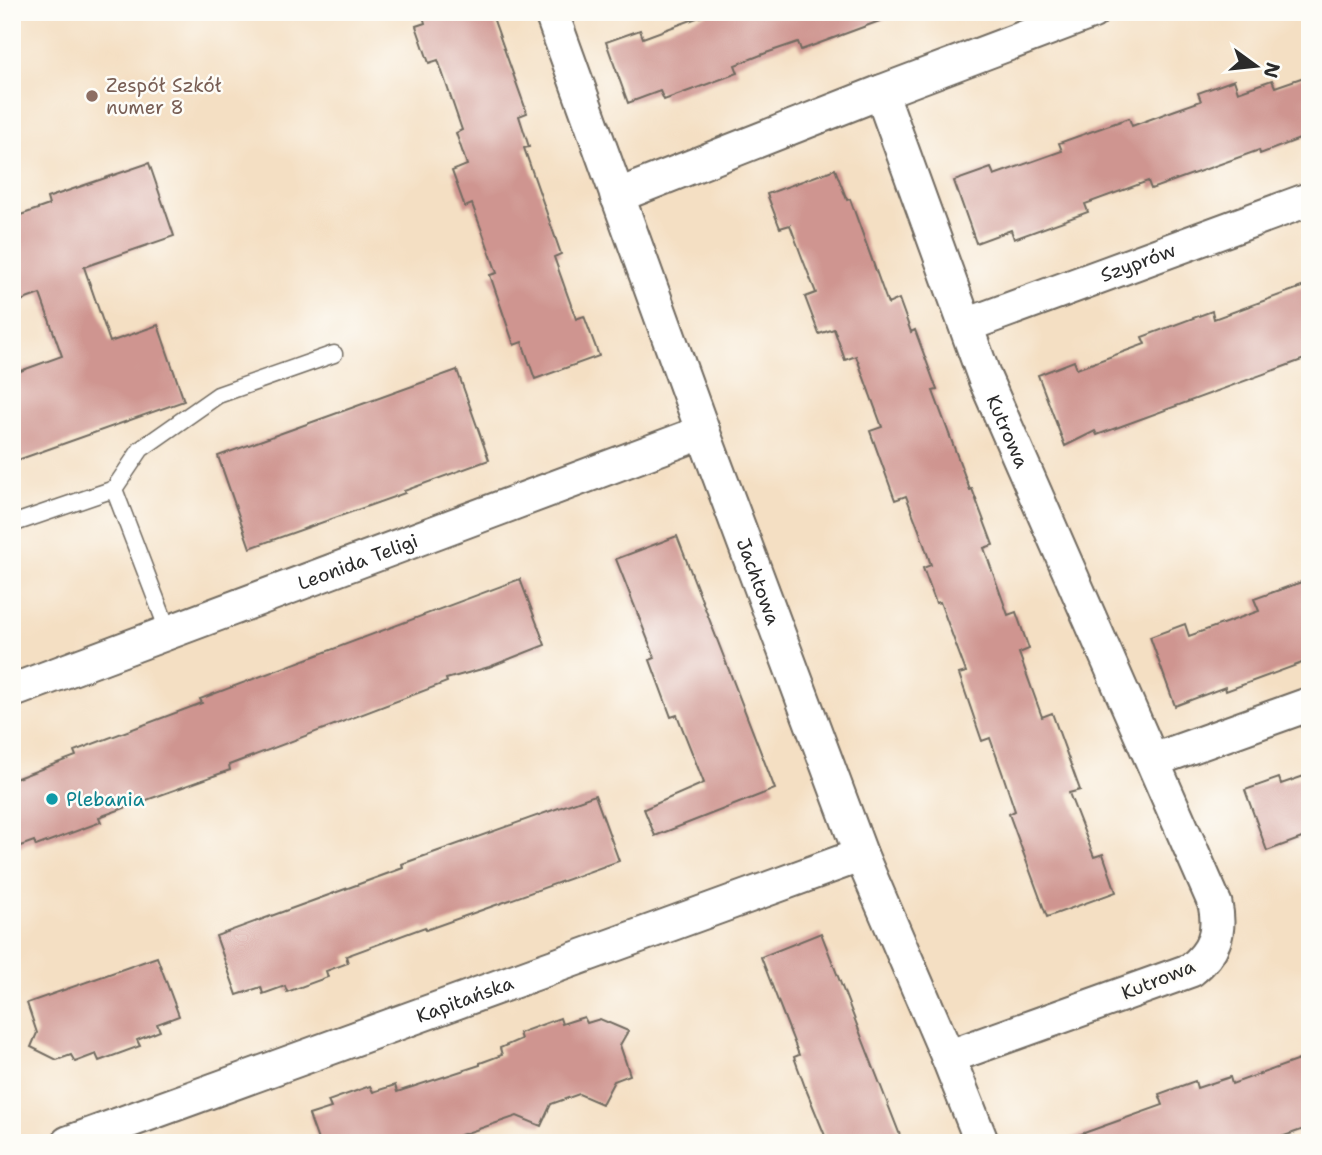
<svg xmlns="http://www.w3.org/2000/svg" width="1322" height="1155" viewBox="0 0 1322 1155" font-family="'Shantell Sans',sans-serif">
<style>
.building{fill:#cf9590}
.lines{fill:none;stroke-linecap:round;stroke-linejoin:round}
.lane-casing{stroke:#716a60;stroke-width:19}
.street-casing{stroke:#716a60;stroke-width:37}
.lane{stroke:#fff;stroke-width:16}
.street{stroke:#fff;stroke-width:33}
.education-dot{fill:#8d6e63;stroke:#fdfcf7;stroke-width:2.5}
.culture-dot{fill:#0f9aa8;stroke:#fdfcf7;stroke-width:2.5}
.labels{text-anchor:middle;stroke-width:5;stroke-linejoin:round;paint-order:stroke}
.education-label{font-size:19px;fill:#785e54;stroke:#fdfcf7;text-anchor:start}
.street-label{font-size:19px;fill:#2b2b2b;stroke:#fdfcf7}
.culture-label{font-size:19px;fill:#0d838f;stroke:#fdfcf7;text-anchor:start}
</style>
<rect width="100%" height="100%" fill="#fdfcf7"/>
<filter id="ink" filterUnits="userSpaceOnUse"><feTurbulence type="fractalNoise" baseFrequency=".0143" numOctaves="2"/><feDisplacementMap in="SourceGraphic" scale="14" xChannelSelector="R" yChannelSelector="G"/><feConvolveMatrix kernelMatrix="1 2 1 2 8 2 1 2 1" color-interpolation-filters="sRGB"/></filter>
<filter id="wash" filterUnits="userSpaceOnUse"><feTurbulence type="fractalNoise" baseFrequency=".00686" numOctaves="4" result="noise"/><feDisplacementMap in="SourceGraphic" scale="28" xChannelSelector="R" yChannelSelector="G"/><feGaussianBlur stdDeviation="1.57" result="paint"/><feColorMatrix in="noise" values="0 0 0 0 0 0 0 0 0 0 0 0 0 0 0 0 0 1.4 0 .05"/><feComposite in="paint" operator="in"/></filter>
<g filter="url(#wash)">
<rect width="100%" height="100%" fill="#f4dfc3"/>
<g id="blocks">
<path class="building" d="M 422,12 L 491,12 L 527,113 L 519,116 L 529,147 L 524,148 L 561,254 L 554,257 L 576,319 L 584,316 L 599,356 L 535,379 L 522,342 L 514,345 L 490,275 L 497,273 L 485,239 L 472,204 L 465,207 L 452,171 L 467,165 L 456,133 L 462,130 L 438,60 L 429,63 L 416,26 L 425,23 Z
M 713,12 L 892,12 L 893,16 L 801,50 L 798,42 L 766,53 L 735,65 L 738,73 L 664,100 L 660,91 L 628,103 L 606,42 L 640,30 L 643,38 Z
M 1310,75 L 1310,135 L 1260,154 L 1259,150 L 1151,189 L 1148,181 L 1085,204 L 1088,212 L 1014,239 L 1011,230 L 976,243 L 954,181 L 991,168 L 994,175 L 1062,151 L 1059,143 L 1129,118 L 1132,126 L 1167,113 L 1201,101 L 1198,93 L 1234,80 L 1238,92 L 1272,80 L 1275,87 Z
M 149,163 L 174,236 L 84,267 L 110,342 L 158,325 L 184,401 L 12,462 L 12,374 L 62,356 L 40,294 L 12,304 L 12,218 L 49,205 L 47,198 Z
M 835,169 L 847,200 L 850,199 L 888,304 L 899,299 L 911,332 L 915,330 L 937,390 L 933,391 L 970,490 L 972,489 L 993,545 L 984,548 L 1008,615 L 1016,612 L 1029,649 L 1019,653 L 1042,717 L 1052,713 L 1080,790 L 1069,793 L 1094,857 L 1103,854 L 1116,892 L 1047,917 L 1009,814 L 1015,811 L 1003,775 L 990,738 L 982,741 L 959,674 L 966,672 L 940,602 L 936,603 L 923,568 L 931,565 L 919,530 L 906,496 L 895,500 L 870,431 L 882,427 L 856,356 L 845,360 L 834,329 L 819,334 L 805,297 L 816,293 L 803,260 L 790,225 L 780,228 L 767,194 Z
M 1310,284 L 1310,357 L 1097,435 L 1095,431 L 1065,446 L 1038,375 L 1074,361 L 1077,369 L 1145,344 L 1142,337 L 1212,311 L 1214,319 Z
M 457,370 L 489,460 L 404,491 L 405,493 L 250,548 L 218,456 Z
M 677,536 L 775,789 L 655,836 L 644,809 L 704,783 L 677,715 L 671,717 L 650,660 L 655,658 L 616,559 Z
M 520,579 L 545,645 L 489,667 L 446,679 L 447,682 L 229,765 L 230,770 L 99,817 L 101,822 L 36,846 L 34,841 L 12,849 L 12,780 L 76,756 L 74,751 L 202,703 L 200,699 Z
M 1310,579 L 1310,660 L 1226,691 L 1225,687 L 1175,706 L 1150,637 L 1185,624 L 1189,636 L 1259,611 L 1254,599 Z
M 1310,774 L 1310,835 L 1267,851 L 1245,790 L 1279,778 L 1281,784 Z
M 595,795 L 619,861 L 426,930 L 425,927 L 346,956 L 348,963 L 326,971 L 328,977 L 287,992 L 285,986 L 263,994 L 261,987 L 237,995 L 216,936 L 403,868 L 402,864 Z
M 821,933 L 871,1061 L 903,1143 L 828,1143 L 805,1087 L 794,1057 L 799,1055 L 761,957 Z
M 157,957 L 179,1016 L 157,1024 L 160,1031 L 137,1040 L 140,1046 L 99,1061 L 96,1054 L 75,1062 L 71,1055 L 57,1060 L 31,1047 L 37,1033 L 27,1003 Z
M 584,1017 L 587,1023 L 600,1019 L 628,1031 L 620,1045 L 630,1075 L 614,1081 L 602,1104 L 579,1094 L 551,1104 L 541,1126 L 517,1116 L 437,1143 L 319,1143 L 309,1115 L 331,1108 L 328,1101 L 370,1086 L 373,1092 L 395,1085 L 397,1092 L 480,1065 L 480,1063 L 502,1055 L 500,1048 L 521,1039 L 519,1033 L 560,1018 L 562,1024 Z
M 1310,1056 L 1310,1127 L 1264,1143 L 1071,1143 L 1070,1138 L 1163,1105 L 1159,1094 L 1195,1081 L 1197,1088 L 1230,1077 L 1232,1084 Z"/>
</g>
</g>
<g filter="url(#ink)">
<use href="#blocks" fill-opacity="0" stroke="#716a60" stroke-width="2"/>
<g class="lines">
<g class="lane-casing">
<path id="lane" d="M 114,489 L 141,449 L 218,395 L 334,354
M 12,524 L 114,489 L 169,633"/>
</g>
<g class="street-casing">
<g id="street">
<path id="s1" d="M 551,12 L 703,432 L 861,855 L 948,1057 L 982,1143"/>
<path d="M 881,92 L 1092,12"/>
<path id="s2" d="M 617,196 L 881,92 L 985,379 L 1215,904 C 1221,932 1214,952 1191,970 L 948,1057"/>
<path id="s3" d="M 967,325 L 1310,199"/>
<path id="s4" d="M 12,691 L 703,432"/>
<path d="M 1154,760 L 1310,704"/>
<path id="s5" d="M 68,1143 L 861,855"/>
</g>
</g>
<use href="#lane" class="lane"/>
<use href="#street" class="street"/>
</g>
</g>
<circle class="education-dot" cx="92" cy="96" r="7"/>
<circle class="culture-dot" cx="52" cy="799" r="7"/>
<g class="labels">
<g class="education-label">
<text x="106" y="92">Zespół Szkół<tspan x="106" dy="22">numer 8</tspan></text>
</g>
<g class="street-label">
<text dy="7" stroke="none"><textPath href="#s3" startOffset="182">Szyprów</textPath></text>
<text dy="7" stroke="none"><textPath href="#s2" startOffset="646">Kutrowa</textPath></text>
<text dy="7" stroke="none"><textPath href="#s4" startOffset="369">Leonida Teligi</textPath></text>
<text dy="7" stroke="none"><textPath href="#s1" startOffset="606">Jachtowa</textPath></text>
<text transform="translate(1158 979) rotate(-22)" y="7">Kutrowa</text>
<text dy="7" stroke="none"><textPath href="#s5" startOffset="422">Kapitańska</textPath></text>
</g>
<g class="culture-label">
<text x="66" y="806">Plebania</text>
</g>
</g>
<rect width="1322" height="1155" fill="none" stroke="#fdfcf7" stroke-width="42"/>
<g transform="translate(1256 66) rotate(105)" stroke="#fdfcf7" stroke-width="5" paint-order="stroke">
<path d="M0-5L12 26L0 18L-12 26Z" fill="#2b2b2b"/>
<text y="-10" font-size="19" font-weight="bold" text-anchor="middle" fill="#2b2b2b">N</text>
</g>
</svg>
